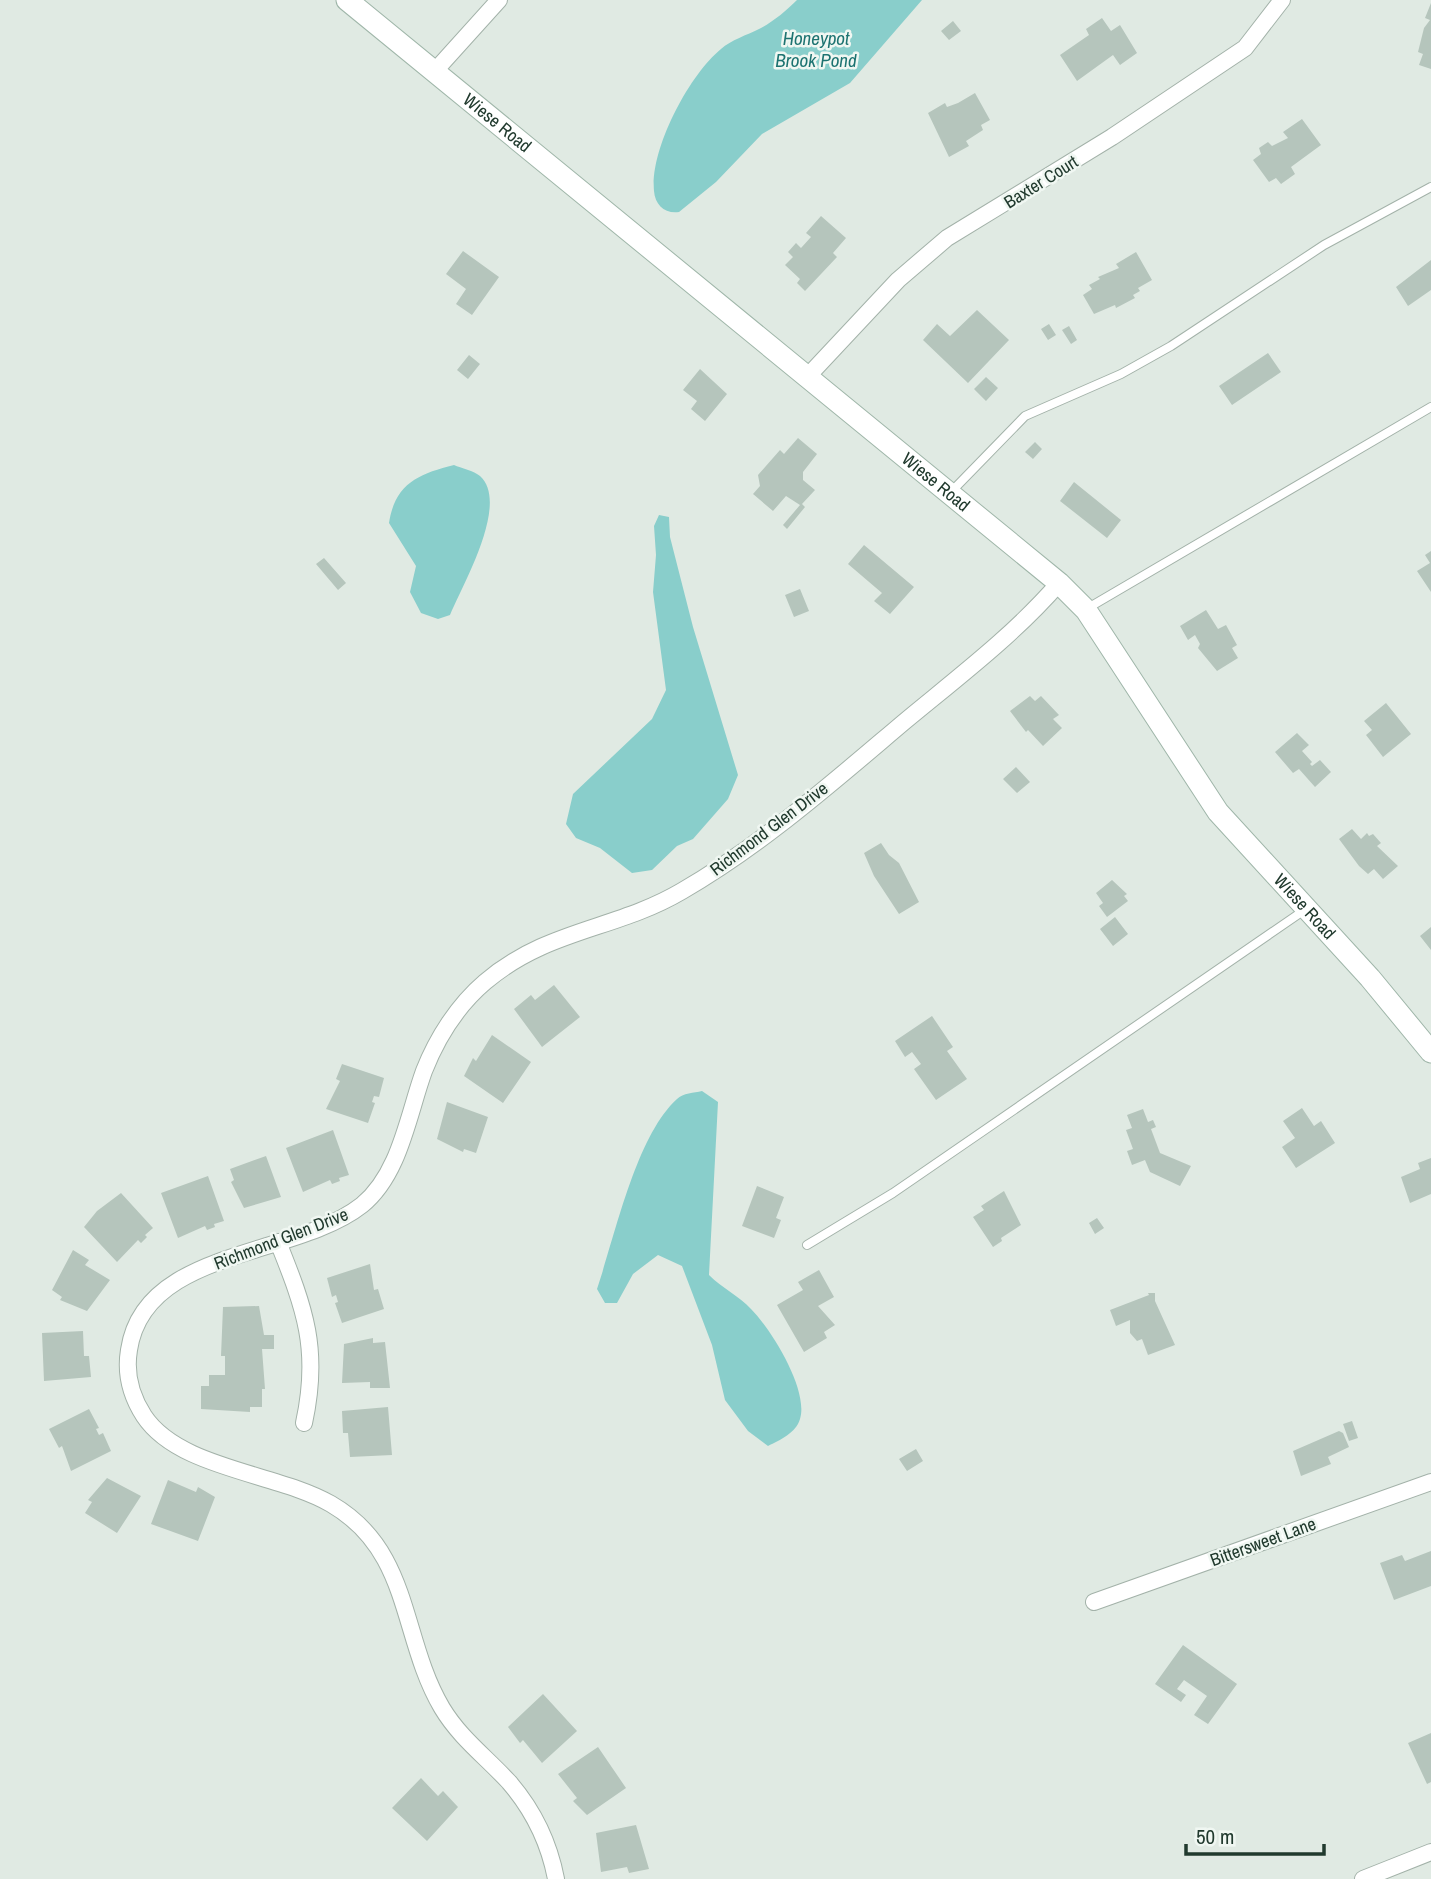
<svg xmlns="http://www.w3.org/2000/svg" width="1431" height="1879" viewBox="0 0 1431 1879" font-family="'Archivo Narrow',sans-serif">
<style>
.water{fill:#89cecb}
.building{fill:#b5c5bc}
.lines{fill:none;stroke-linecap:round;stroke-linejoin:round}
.lane-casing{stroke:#a3b2a9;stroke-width:10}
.street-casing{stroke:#a3b2a9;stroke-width:18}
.secondary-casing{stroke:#9fb6a9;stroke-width:23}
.lane{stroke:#fff;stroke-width:8}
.street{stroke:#fff;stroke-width:16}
.secondary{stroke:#fff;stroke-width:21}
.labels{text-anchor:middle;stroke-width:5;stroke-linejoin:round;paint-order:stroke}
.street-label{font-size:18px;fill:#213a2e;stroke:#f0f7f2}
.water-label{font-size:19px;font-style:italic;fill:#1d7371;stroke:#f0f7f2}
</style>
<rect width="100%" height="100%" fill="#e0eae3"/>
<path class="water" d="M 797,0 L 922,0 L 850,83 L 762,134 L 716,182 L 679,212 C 665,214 655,205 654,191 C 650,149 689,75 721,49 C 731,40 747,35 759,29 C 773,22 786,11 797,0 Z
M 454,465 C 461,468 474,471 480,476 C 510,503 463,584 450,615 L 438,619 L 421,613 L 410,592 L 416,566 L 389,523 C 395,484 418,474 454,465 Z
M 659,515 L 669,517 L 670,537 L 693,627 L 738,775 L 728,799 L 693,839 L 677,846 L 652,870 L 632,873 L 600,848 L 576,838 L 566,824 L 573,794 L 652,719 L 666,690 L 653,592 L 656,555 L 654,526 Z
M 702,1091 L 718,1102 L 709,1275 C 722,1288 739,1296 751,1309 C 771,1329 809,1390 800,1419 C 796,1433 780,1440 768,1446 L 748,1431 L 725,1400 L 712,1345 L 682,1266 L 658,1255 L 633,1274 L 617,1303 L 605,1303 L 597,1289 C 615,1236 636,1136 677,1099 C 683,1093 694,1093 702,1091 Z"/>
<path class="building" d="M 1431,3 L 1431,69 L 1419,65 L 1423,54 L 1418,52 L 1424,28 L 1430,20 L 1425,18 Z
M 1102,18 L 1111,31 L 1120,25 L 1137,53 L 1120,65 L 1113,55 L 1077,81 L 1060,55 L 1089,35 L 1086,29 Z
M 953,21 L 961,31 L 949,40 L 941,31 Z
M 975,93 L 990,120 L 981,125 L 983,130 L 966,141 L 969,146 L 949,157 L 928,113 L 945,103 L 947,107 L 958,103 Z
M 1302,119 L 1321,145 L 1291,167 L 1295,174 L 1281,184 L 1276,178 L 1269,182 L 1253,160 L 1261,154 L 1259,148 L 1268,142 L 1272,146 L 1288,138 L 1283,132 Z
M 821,216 L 846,238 L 833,253 L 837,257 L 805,291 L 797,283 L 800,279 L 785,265 L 793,257 L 788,252 L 796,243 L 801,248 L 811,237 L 806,233 Z
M 463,251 L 499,277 L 472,315 L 456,304 L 466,289 L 446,274 Z
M 1136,252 L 1152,280 L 1138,288 L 1140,291 L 1133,295 L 1135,298 L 1116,308 L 1115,305 L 1094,314 L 1083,295 L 1092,289 L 1089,285 L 1100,279 L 1098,277 L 1119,268 L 1116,264 Z
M 1431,260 L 1431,290 L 1408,306 L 1396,287 Z
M 977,310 L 1009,340 L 968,383 L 923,340 L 937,324 L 950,336 Z
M 1049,324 L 1056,335 L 1048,340 L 1041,329 Z
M 1069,326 L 1077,340 L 1071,344 L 1062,330 Z
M 1268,353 L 1281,372 L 1232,405 L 1219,386 Z
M 469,355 L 480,364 L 468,379 L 457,370 Z
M 700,369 L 727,394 L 705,421 L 691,409 L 697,401 L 683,390 Z
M 986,377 L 998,388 L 986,401 L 974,389 Z
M 798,438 L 817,454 L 803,472 L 803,480 L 815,490 L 802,504 L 805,507 L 787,529 L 783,525 L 800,505 L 786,496 L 773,511 L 753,494 L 760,486 L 758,475 L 780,450 L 784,454 Z
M 1035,442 L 1042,449 L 1033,459 L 1025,452 Z
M 1074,482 L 1121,520 L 1107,538 L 1060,501 Z
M 864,545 L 914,587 L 890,614 L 874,601 L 882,593 L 848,564 Z
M 1431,551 L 1431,592 L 1417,571 L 1430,563 L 1425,555 Z
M 324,558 L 346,583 L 338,590 L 316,564 Z
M 800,589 L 809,611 L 794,617 L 785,595 Z
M 1206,610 L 1218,629 L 1226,625 L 1237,645 L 1232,648 L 1238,658 L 1217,671 L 1198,648 L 1200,644 L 1195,635 L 1188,640 L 1180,626 Z
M 1030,696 L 1035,701 L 1041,696 L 1059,715 L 1053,719 L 1062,728 L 1043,746 L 1028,730 L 1026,732 L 1010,711 Z
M 1386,703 L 1411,734 L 1383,757 L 1366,735 L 1372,730 L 1364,721 Z
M 1297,733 L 1309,745 L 1302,751 L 1312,762 L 1310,764 L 1312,766 L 1320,760 L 1331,772 L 1315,787 L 1299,769 L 1293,773 L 1275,752 Z
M 1016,767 L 1030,782 L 1017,793 L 1003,779 Z
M 1352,829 L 1361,839 L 1367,833 L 1369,836 L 1373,834 L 1381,843 L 1377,846 L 1398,866 L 1383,879 L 1374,869 L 1368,874 L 1359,866 L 1339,839 Z
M 881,843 L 889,855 L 899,863 L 919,902 L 899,914 L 874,876 L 864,853 Z
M 1112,880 L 1127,894 L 1124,896 L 1128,901 L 1107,917 L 1099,906 L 1103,903 L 1096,893 Z
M 1115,917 L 1128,934 L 1113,946 L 1100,929 Z
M 1431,927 L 1431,950 L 1420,936 Z
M 554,985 L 580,1017 L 542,1047 L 514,1009 L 531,995 L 535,1000 Z
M 932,1016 L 953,1047 L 947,1051 L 967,1079 L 936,1100 L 914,1069 L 921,1064 L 912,1052 L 905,1057 L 895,1041 Z
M 492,1035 L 531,1062 L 503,1103 L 464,1076 L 473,1058 L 476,1061 Z
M 342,1064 L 384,1078 L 379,1097 L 374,1096 L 372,1102 L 375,1103 L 368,1123 L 326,1109 L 340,1081 L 336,1079 Z
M 447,1102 L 488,1117 L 476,1153 L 464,1149 L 463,1152 L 437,1139 Z
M 1302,1108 L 1314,1126 L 1321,1121 L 1335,1143 L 1296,1168 L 1282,1147 L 1295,1138 L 1283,1121 Z
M 1143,1109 L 1148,1122 L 1153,1120 L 1156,1127 L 1151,1129 L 1160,1153 L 1191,1166 L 1180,1186 L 1150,1172 L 1145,1160 L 1132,1165 L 1127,1151 L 1133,1149 L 1126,1130 L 1132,1128 L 1127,1115 Z
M 333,1130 L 349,1175 L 339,1178 L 340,1181 L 332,1184 L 330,1180 L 303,1192 L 286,1148 Z
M 266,1156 L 281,1197 L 244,1208 L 231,1182 L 234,1180 L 230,1169 Z
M 1431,1158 L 1431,1194 L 1410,1203 L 1401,1177 L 1420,1169 L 1418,1163 Z
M 208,1176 L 224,1221 L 214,1224 L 215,1227 L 207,1230 L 205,1226 L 178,1238 L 161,1193 Z
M 757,1186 L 784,1197 L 776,1218 L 781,1220 L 774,1238 L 742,1226 Z
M 1004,1191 L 1021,1225 L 1001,1238 L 1002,1241 L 993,1247 L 973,1217 L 984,1210 L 981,1206 Z
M 121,1193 L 153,1228 L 145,1235 L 147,1237 L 141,1243 L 138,1240 L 117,1262 L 84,1227 L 97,1211 Z
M 1097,1218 L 1104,1228 L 1095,1234 L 1089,1223 Z
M 73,1250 L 89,1260 L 85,1265 L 110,1280 L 87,1311 L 60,1300 L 62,1297 L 52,1290 Z
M 370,1264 L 374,1290 L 378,1289 L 384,1309 L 342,1323 L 335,1303 L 338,1302 L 336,1295 L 332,1297 L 327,1278 Z
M 819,1270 L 834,1297 L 818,1306 L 835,1325 L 824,1332 L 827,1338 L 804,1352 L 777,1305 L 803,1290 L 798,1282 Z
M 1148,1293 L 1155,1293 L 1155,1301 L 1175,1345 L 1148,1355 L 1142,1339 L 1137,1341 L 1130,1333 L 1130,1320 L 1116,1326 L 1110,1310 L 1149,1295 Z
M 259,1306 L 264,1335 L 274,1335 L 274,1349 L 262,1349 L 265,1389 L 262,1389 L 262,1407 L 250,1407 L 250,1412 L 201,1409 L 201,1386 L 209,1386 L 209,1375 L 225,1375 L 225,1356 L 221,1356 L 223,1307 Z
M 83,1331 L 84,1356 L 89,1356 L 91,1377 L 44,1381 L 42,1333 Z
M 373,1338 L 373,1343 L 385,1342 L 390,1388 L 370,1388 L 370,1382 L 342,1383 L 344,1344 Z
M 388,1407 L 392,1455 L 350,1457 L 348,1433 L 343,1433 L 342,1411 Z
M 89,1409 L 99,1428 L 96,1429 L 99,1435 L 103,1433 L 111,1451 L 71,1471 L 62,1446 L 59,1448 L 49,1429 Z
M 1352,1421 L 1358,1438 L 1349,1441 L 1343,1424 Z
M 1339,1431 L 1343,1433 L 1349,1447 L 1328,1457 L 1331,1464 L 1301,1476 L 1293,1451 Z
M 916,1449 L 923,1461 L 907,1471 L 899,1459 Z
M 107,1478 L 141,1496 L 117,1533 L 85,1513 L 92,1502 L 88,1500 Z
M 168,1480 L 196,1492 L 198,1487 L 215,1497 L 198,1541 L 151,1524 Z
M 1431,1551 L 1431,1586 L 1394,1600 L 1380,1563 L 1402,1555 L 1405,1561 Z
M 1183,1645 L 1237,1684 L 1208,1724 L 1194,1715 L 1207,1696 L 1184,1680 L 1177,1689 L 1186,1695 L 1181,1702 L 1155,1684 Z
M 543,1694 L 577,1731 L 542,1763 L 523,1740 L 520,1743 L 508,1727 Z
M 1431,1733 L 1431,1782 L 1427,1784 L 1408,1743 Z
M 598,1747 L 626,1788 L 587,1815 L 573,1801 L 577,1798 L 558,1774 Z
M 421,1778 L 438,1796 L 443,1791 L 458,1807 L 427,1841 L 392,1808 Z
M 636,1825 L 649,1869 L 629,1873 L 627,1867 L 601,1872 L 596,1833 Z"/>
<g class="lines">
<g class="lane-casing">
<path id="lane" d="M 951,492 L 1025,416 L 1121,374 L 1171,346 L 1324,245 L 1431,187
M 1088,608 L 1431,407
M 807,1245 L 893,1193 L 1306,909"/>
</g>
<g class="street-casing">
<path id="street" d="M 434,72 L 499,0
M 809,375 L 898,280 L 947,238 L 1112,137 L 1245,48 L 1282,0
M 278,1242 C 305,1309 320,1350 304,1423
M 1094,1602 L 1431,1482
M 556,1879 C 549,1842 534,1811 509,1782 C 486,1757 460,1738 442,1708 C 400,1637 412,1551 331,1504 C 278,1473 179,1469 144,1416 C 131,1396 125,1374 129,1350 C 144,1248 295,1258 362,1205 C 400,1174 408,1115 424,1071 C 437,1038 458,1005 485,982 C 547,929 616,930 682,891 C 763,844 833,782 904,722 C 957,678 1014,635 1059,583
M 1363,1879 L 1431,1852"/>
</g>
<g class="secondary-casing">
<g id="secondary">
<path id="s1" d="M 347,0 L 1059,583 L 1086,610 L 1218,812 L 1370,978 L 1431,1052"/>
</g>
</g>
<use href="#lane" class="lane"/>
<use href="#street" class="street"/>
<use href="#secondary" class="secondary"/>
</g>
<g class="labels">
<g class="street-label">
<text dy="6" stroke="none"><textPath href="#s1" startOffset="194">Wiese Road</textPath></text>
<text transform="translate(1041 182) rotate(-32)" y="6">Baxter Court</text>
<text dy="6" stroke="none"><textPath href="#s1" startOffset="761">Wiese Road</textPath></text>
<text transform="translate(769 829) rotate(-37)" y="6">Richmond Glen Drive</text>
<text dy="6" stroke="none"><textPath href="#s1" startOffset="1328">Wiese Road</textPath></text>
<text transform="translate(281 1239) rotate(-21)" y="6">Richmond Glen Drive</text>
<text transform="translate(1263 1542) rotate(-20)" y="6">Bittersweet Lane</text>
</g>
<g class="water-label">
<text x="816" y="45">Honeypot<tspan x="816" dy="22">Brook Pond</tspan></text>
</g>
</g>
<path d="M1186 1844v10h138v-10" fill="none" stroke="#213a2e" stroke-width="3.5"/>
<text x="1196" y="1844" font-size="21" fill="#213a2e" stroke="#f0f7f2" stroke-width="5" paint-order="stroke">50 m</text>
</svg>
